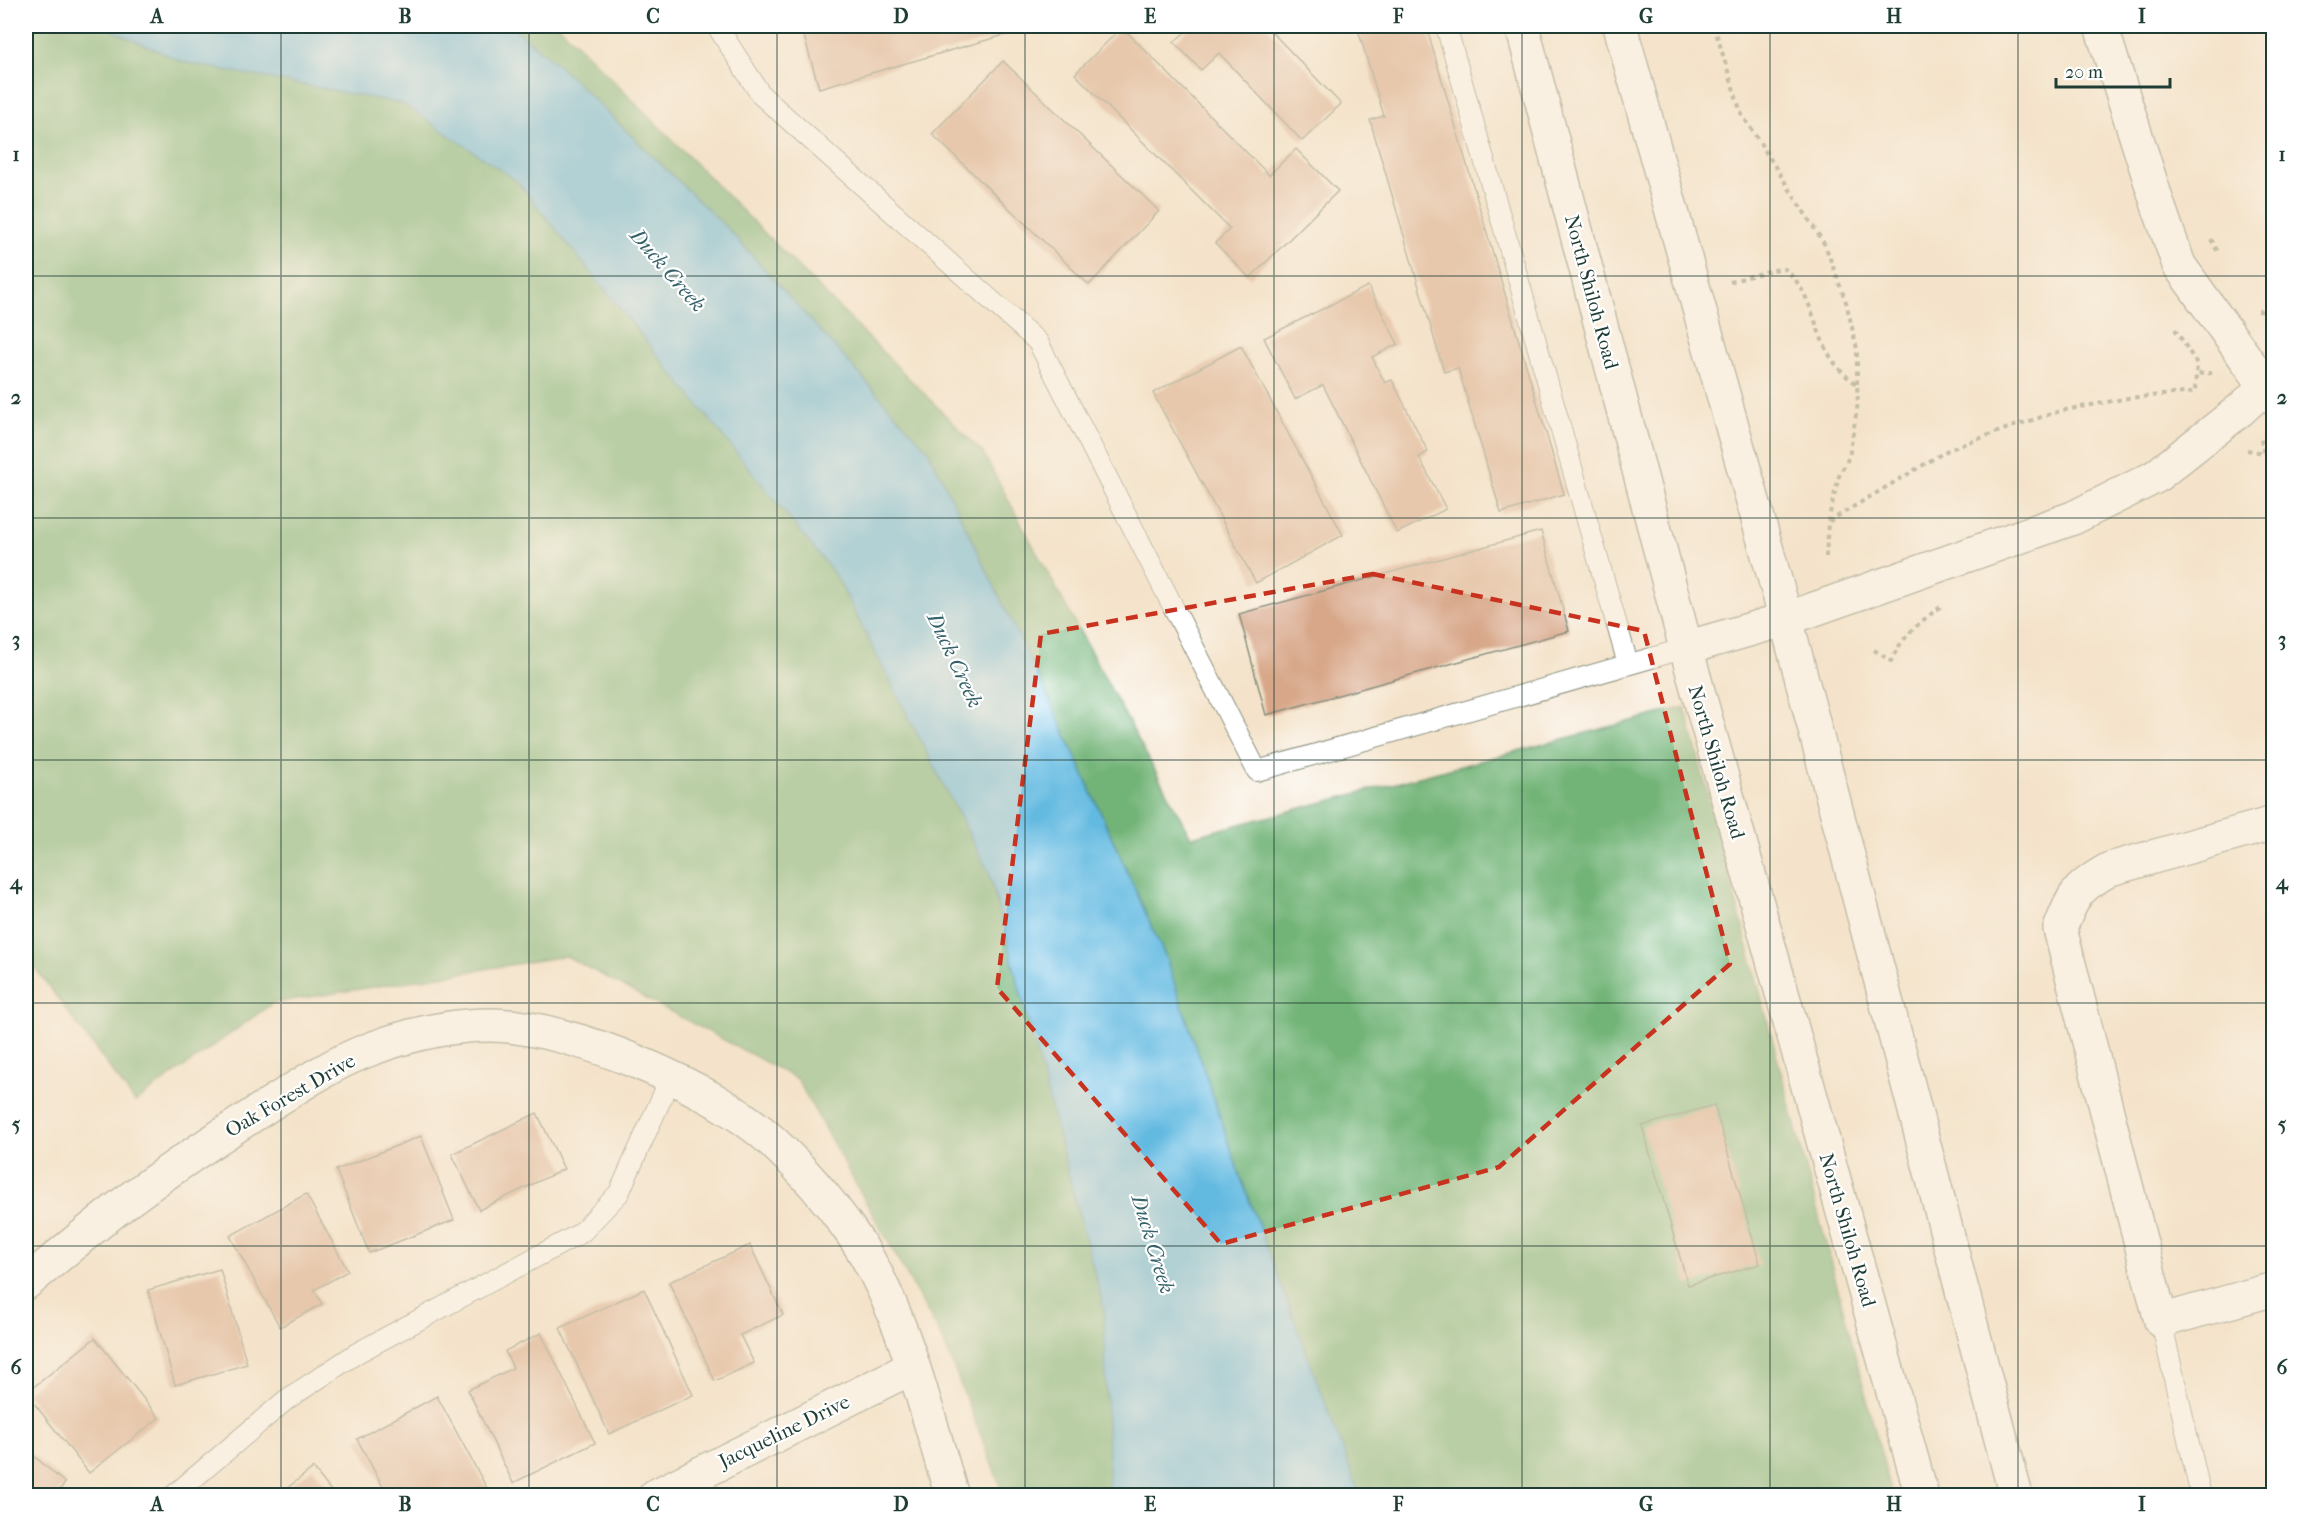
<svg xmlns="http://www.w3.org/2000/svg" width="2299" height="1521" viewBox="0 0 2299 1521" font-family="'IM FELL French Canon',serif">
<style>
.forest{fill:#72b477;stroke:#487856;stroke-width:1.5}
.water{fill:#64bae1;stroke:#427c8a;stroke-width:1.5}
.building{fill:#d8a789}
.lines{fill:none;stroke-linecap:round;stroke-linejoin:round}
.lane-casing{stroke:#8a907f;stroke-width:22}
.street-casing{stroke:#8a907f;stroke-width:36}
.secondary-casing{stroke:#8a907f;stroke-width:36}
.path{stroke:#8a907f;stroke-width:4;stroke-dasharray:4.5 4.5;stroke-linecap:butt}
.lane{stroke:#fff;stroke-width:20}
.street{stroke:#fff;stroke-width:33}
.secondary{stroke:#fff;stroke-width:33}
.marked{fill:none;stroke:#c8321e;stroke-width:4.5;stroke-dasharray:12 8;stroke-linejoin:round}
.grid{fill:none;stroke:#1f3d34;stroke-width:1.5;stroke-opacity:0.55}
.labels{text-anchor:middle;stroke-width:4.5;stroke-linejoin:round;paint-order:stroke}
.street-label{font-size:20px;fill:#1f3d34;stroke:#fff}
.water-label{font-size:21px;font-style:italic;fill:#346268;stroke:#fff}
.neatline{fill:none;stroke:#1f3d34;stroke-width:2}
.grid-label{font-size:20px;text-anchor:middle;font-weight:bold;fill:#1f3d34}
</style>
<rect width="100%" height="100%" fill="#fff"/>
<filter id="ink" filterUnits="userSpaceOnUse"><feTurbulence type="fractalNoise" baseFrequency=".0167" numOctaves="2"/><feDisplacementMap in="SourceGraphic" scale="12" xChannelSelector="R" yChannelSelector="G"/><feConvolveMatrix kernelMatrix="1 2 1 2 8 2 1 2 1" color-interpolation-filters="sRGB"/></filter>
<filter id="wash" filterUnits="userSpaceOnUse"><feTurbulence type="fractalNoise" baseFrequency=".008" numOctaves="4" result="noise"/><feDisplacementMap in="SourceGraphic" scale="24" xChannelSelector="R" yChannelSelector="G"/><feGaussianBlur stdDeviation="1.35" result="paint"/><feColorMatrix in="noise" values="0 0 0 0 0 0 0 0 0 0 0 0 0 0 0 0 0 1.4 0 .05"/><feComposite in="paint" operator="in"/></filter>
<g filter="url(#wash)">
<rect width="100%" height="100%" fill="#f4e3ca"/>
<path class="forest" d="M 26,26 L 559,26 L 983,453 L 1191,837 L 1685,707 L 1892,1495 L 1004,1495 L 943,1340 L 797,1079 L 566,956 L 273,1003 L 135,1102 L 26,956 Z"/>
<path class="water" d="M 103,26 L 511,26 L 558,65 L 729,230 L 928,450 L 1056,713 L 1166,958 L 1238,1170 L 1360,1495 L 1109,1495 L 1104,1309 L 989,873 L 836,576 L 517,181 L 403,104 L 183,62 Z"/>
<g id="blocks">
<path class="building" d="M 801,26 L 1036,26 L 819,88 Z
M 1192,26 L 1266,26 L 1341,104 L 1302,141 L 1219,53 L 1201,70 L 1174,42 Z
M 1357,26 L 1426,26 L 1564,494 L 1501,513 L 1458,368 L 1444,372 L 1370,120 L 1384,116 Z
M 1122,27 L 1269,175 L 1296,149 L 1338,191 L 1250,278 L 1215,243 L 1230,229 L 1075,74 Z
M 1003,61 L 1159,211 L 1089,285 L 932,134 Z
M 1368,286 L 1398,344 L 1372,357 L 1385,383 L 1392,380 L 1428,452 L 1419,457 L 1446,509 L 1397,533 L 1323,385 L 1295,399 L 1264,338 Z
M 1241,346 L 1343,535 L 1256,583 L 1153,393 Z
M 1541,531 L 1569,631 L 1266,715 L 1239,614 Z
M 1714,1105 L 1760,1264 L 1688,1285 L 1642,1126 Z
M 537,1113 L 564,1169 L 479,1210 L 452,1154 Z
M 421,1136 L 454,1220 L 369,1253 L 336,1170 Z
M 306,1194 L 348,1271 L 314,1290 L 322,1304 L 280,1327 L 230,1236 Z
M 750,1245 L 783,1315 L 740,1335 L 754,1363 L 715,1381 L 669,1282 Z
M 220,1269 L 247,1364 L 175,1385 L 148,1290 Z
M 644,1289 L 693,1395 L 609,1434 L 560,1328 Z
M 541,1333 L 595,1443 L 513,1483 L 468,1390 L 513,1368 L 505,1351 Z
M 95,1338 L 159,1418 L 89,1473 L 26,1393 Z
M 437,1396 L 491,1496 L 388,1496 L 357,1439 Z
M 26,1449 L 65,1483 L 55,1496 L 26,1496 Z
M 313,1468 L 335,1496 L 277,1496 Z"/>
</g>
</g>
<g filter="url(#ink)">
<use href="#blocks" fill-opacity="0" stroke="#8a907f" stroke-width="1.5"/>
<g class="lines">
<g class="lane-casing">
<path id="lane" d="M 717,26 L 761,95 L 1038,342 L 1257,771 L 1686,648
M 1446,26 L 1628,664
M 2161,1321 L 2201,1496
M 173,1496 L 286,1400 L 357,1353 L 581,1233 L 619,1193 L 671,1077"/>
</g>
<g class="street-casing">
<path id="street" d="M 2101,26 L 2158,205 L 2179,265 L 2274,398
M 1786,619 L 2073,518 L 2155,477 L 2240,410 L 2274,379
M 2274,823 L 2110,869 C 2076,888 2074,894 2060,929 L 2161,1321 L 2274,1289
M 26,1283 C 56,1258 87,1232 118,1208 C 165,1172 214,1140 264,1108 C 297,1087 331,1064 368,1050 C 407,1035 450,1025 491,1025 C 572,1026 713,1087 772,1141 C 801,1168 829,1200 851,1232 C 902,1304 926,1411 952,1496
M 655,1496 L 913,1367"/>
</g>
<g class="secondary-casing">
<path id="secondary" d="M 1522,26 L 1686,648 L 1922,1496
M 1620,26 L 1786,619 L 2016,1496
M 1686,648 L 1786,619"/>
</g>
<path class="path" d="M 1714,26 L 1741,113 L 1825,245 L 1846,302 L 1857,349 L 1857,384
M 2211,239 L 2219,254
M 1730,282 L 1772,270 L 1785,269 C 1822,301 1810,354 1857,384 L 1858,403 L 1849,457 L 1839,476 L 1828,521
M 2258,311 L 2269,312
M 2267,325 L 2269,312 L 2274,313
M 2175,329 L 2197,364 L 2196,374 L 2213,373
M 2247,450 L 2264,453 L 2261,439
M 2264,453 L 2274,454
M 1826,557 L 1828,522 L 1948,450 L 2011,427 L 2060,411 L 2128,398 L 2195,392 L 2196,374
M 1874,650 L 1891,661 C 1902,636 1921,621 1943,605"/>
<use href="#lane" class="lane"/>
<use href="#street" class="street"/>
<use href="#secondary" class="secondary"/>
</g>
</g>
<path d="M0 0H2299V1521H0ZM 1373,574 L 1644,631 L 1730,964 L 1499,1167 L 1221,1244 L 997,988 L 1041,634 Z" fill="#f4e3ca" fill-opacity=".55" fill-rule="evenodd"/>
<path class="marked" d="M 1373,574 L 1644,631 L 1730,964 L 1499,1167 L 1221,1244 L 997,988 L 1041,634 Z"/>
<path class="grid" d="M 281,26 L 281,1496M 529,26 L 529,1496M 777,26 L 777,1496M 1025,26 L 1025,1496M 1274,26 L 1274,1496M 1522,26 L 1522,1496M 1770,26 L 1770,1496M 2018,26 L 2018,1496M 26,276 L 2274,276M 26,518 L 2274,518M 26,760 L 2274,760M 26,1003 L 2274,1003M 26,1246 L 2274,1246"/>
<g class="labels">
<g class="street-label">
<text transform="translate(1592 292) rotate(75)" y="7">North Shiloh Road</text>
<text transform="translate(1717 762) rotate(74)" y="7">North Shiloh Road</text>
<text transform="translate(290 1095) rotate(-30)" y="7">Oak Forest Drive</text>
<text transform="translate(1848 1230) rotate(74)" y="7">North Shiloh Road</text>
<text transform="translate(784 1431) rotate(-26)" y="7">Jacqueline Drive</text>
</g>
<g class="water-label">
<text transform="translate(668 270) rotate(49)" y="7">Duck Creek</text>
<text transform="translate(955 660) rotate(65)" y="7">Duck Creek</text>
<text transform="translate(1153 1244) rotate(73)" y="7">Duck Creek</text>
</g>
</g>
<rect width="2299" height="1521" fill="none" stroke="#fff" stroke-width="66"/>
<path d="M2056 78v9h114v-9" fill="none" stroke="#1f3d34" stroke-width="3"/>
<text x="2065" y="78" font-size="18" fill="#1f3d34" stroke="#ffffff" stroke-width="4.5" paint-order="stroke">20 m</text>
<rect x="33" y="33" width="2233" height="1455" class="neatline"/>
<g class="grid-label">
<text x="157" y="23">A</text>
<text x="405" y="23">B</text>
<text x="653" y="23">C</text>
<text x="901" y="23">D</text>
<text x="1150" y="23">E</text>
<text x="1398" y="23">F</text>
<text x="1646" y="23">G</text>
<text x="1894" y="23">H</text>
<text x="2142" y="23">I</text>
<text x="16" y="161">1</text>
<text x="2282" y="161">1</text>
<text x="16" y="404">2</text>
<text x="2282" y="404">2</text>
<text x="16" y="646">3</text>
<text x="2282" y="646">3</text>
<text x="16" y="889">4</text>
<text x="2282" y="889">4</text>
<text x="16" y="1131">5</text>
<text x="2282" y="1131">5</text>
<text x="16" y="1374">6</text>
<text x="2282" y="1374">6</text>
<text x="157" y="1511">A</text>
<text x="405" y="1511">B</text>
<text x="653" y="1511">C</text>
<text x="901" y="1511">D</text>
<text x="1150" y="1511">E</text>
<text x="1398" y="1511">F</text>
<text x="1646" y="1511">G</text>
<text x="1894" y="1511">H</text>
<text x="2142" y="1511">I</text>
</g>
</svg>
